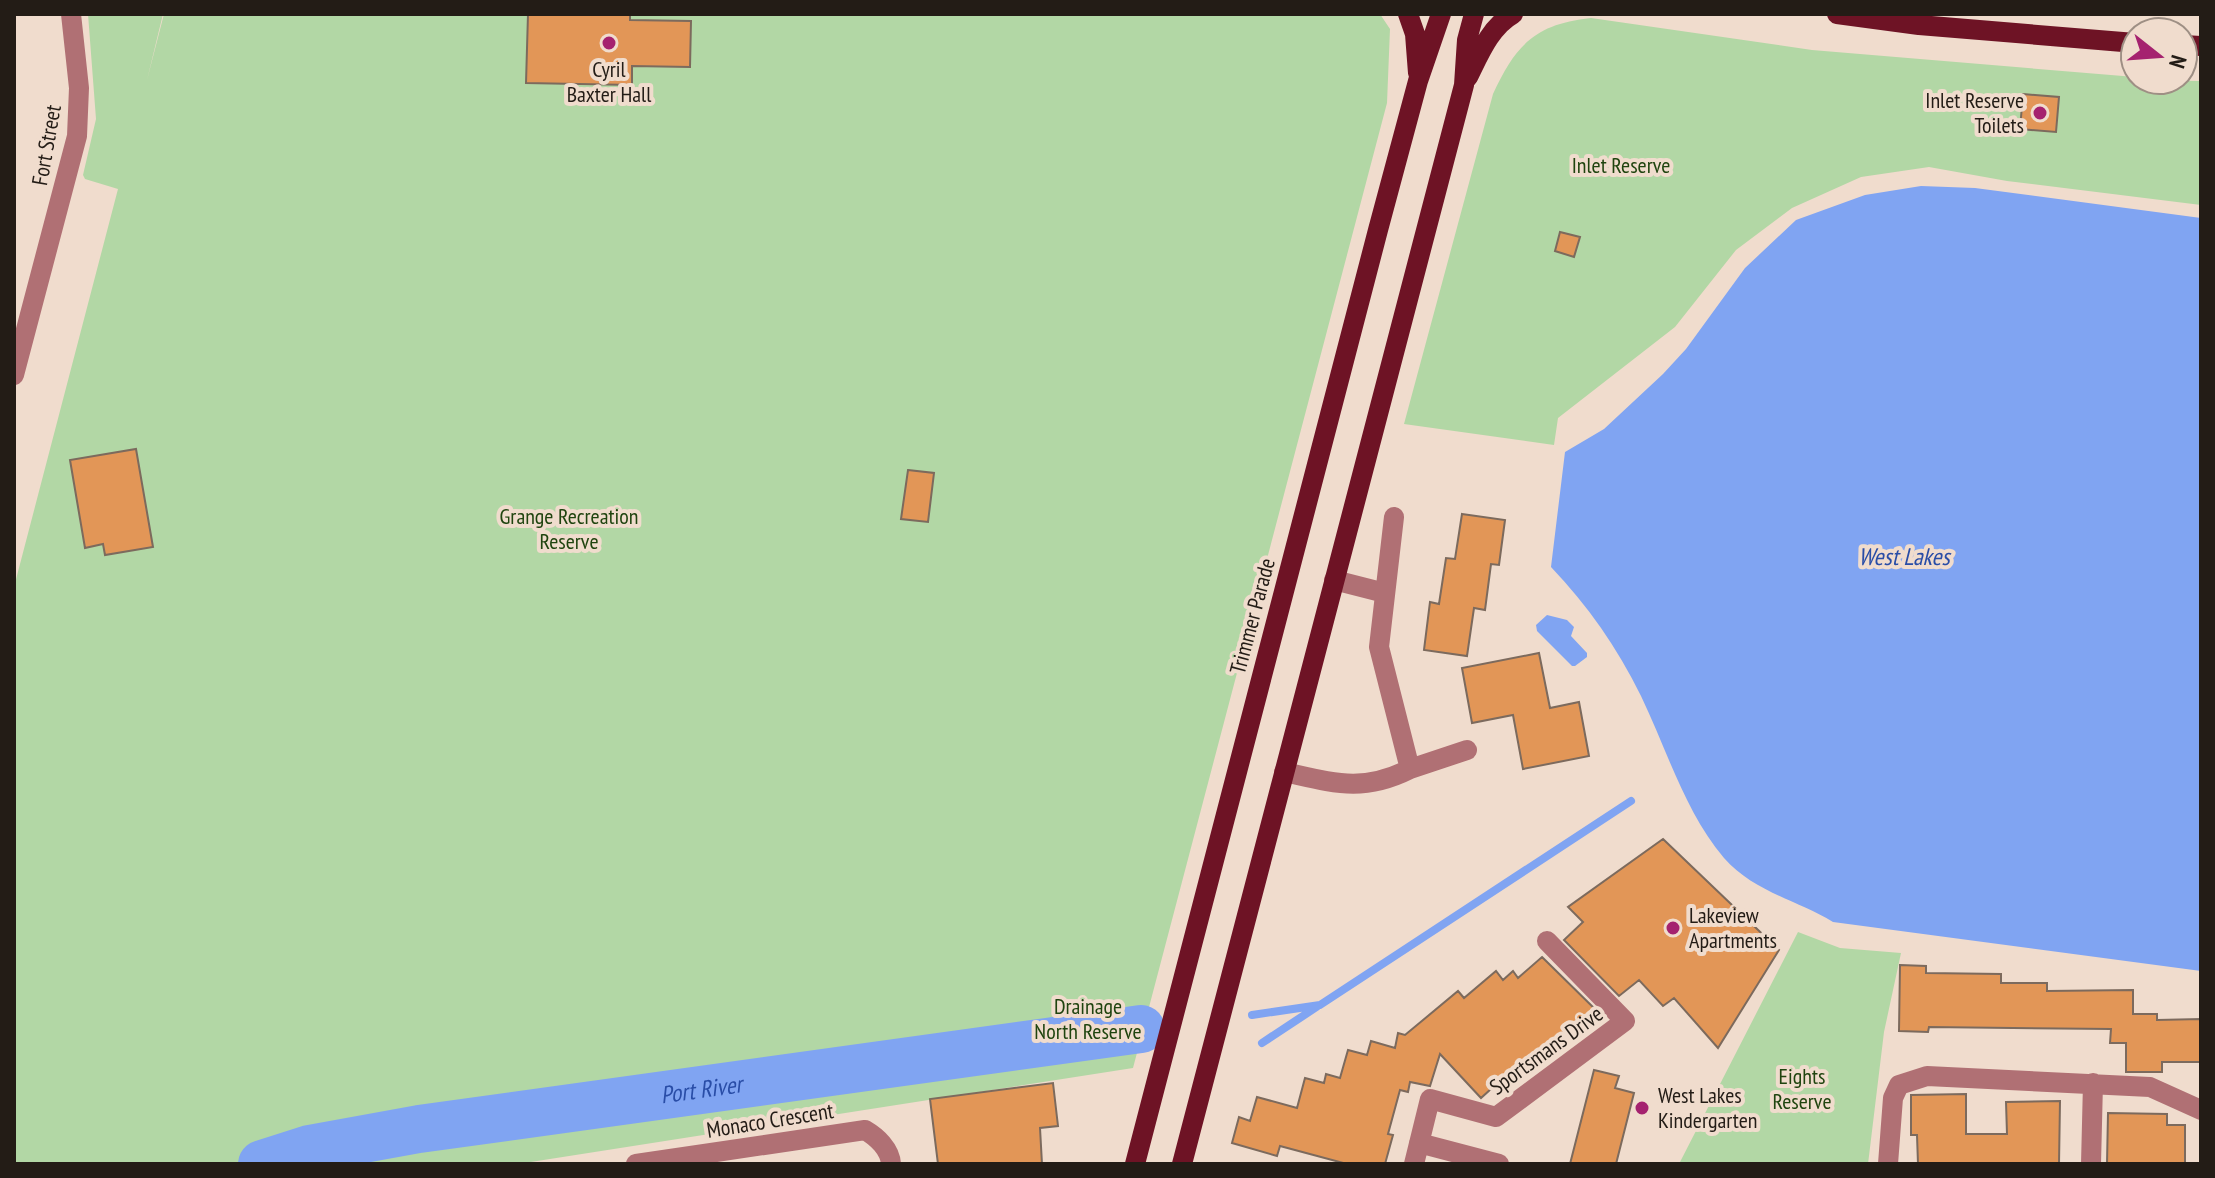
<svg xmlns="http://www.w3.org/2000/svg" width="2215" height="1178" viewBox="0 0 2215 1178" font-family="'PT Sans Narrow',sans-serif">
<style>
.green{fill:#b2d7a5}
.water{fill:#80a4f2}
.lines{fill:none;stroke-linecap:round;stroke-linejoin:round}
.stream{stroke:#80a4f2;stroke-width:8}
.river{stroke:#80a4f2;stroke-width:48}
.building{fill:#e29657;stroke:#7c6a5d;stroke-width:2}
.minor{stroke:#b07074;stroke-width:20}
.major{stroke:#6e1325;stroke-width:20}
.poi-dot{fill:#a5226f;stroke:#f0dccd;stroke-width:3}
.labels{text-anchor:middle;stroke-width:8;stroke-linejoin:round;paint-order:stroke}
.poi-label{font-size:22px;fill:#231c16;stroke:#f0dccd;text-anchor:start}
.street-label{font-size:22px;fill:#231c16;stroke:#f0dccd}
.park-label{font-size:22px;fill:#1f440f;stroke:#f0dccd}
.water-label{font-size:24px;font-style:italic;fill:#294da7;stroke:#f0dccd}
</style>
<rect width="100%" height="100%" fill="#f0dccd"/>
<path class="green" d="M 88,14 L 163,14 L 147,80 L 164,14 L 1380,14 L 1390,29 L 1387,103 L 1133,1068 L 518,1164 L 14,1164 L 14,587 L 118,189 L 85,179 L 83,175 L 96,119 Z
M 1591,18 L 1812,50 L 2135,77 L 2135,80 L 2201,81 L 2201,205 L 2007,181 L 1929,167 L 1861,177 L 1792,208 L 1736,250 L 1675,327 L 1558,418 L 1554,445 L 1404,424 L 1493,94 C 1516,44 1536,24 1591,18 Z
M 1798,932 L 1840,948 L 1901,953 L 1884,1032 L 1868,1164 L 1679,1164 Z"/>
<path class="water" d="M 1921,186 L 1975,188 L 2201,218 L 2201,971 L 1833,922 C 1797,900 1754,892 1724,858 C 1685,812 1667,750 1641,696 C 1617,647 1588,606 1551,567 L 1565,452 L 1604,429 L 1663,374 L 1686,349 L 1745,268 L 1796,220 L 1865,195 Z
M 1547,615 L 1567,620 L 1574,627 L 1571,636 L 1587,653 L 1587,657 L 1575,666 L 1572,666 L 1537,631 L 1536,625 Z"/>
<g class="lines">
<path class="stream" d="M 1252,1015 L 1320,1005 L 1631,801
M 1262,1043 L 1318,1006"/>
<path class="river" id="s1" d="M 262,1164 L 309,1149 L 419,1129 L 1141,1029"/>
</g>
<path class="building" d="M 528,14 L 630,14 L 630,20 L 691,21 L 690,67 L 632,66 L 632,85 L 526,83 Z
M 2023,94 L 2059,97 L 2056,132 L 2020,129 Z
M 1560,232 L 1580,237 L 1574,257 L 1555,251 Z
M 136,449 L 153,547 L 105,555 L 103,544 L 85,548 L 70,460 Z
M 908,470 L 934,473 L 928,522 L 901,519 Z
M 1462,514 L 1505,520 L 1499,565 L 1491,564 L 1485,610 L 1474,608 L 1467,656 L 1424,650 L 1430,602 L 1439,604 L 1446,558 L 1455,559 Z
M 1539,653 L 1550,708 L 1579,702 L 1589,756 L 1523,769 L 1513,715 L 1472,723 L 1462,668 Z
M 1663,839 L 1779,950 L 1718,1048 L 1674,998 L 1663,1006 L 1639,980 L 1619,996 L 1564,940 L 1583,922 L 1568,907 Z
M 1542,957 L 1600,1014 L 1582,1029 L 1575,1022 L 1537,1056 L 1535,1053 L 1516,1071 L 1514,1068 L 1481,1098 L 1440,1054 L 1430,1086 L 1410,1082 L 1408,1092 L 1400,1090 L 1388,1134 L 1393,1135 L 1385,1164 L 1347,1164 L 1280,1146 L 1277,1156 L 1232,1143 L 1239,1117 L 1250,1121 L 1257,1097 L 1297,1108 L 1305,1078 L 1324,1083 L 1326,1074 L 1340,1078 L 1348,1050 L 1367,1055 L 1371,1041 L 1395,1048 L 1398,1033 L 1405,1035 L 1458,991 L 1464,998 L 1496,971 L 1503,980 L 1513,971 L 1518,978 Z
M 1900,965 L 1926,966 L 1926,973 L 2001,974 L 2001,983 L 2047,983 L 2047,991 L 2133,990 L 2133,1014 L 2157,1014 L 2157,1020 L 2201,1019 L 2201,1062 L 2162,1062 L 2162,1072 L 2126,1072 L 2126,1043 L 2110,1043 L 2111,1029 L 1929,1027 L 1928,1032 L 1899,1031 Z
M 1594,1070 L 1619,1076 L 1615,1088 L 1634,1093 L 1616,1164 L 1570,1164 Z
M 1053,1083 L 1058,1126 L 1040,1128 L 1042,1164 L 938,1164 L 930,1099 Z
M 1966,1094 L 1966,1134 L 2007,1134 L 2006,1102 L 2060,1101 L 2059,1164 L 1918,1164 L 1917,1135 L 1911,1135 L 1911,1095 Z
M 2108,1113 L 2167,1114 L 2167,1125 L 2185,1125 L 2185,1164 L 2107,1164 Z"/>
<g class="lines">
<path class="minor" d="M 14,375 L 77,136 L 79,88 L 71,14
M 1334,580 L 1385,593
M 1410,769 L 1467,750
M 1284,772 C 1334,783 1362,793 1410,769 L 1379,647 L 1394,517
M 1419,1143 L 1499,1164
M 636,1164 L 865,1130 C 877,1137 890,1149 891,1164
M 1414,1164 L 1430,1099 L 1496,1117 L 1625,1021 L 1547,941
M 1888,1164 L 1893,1098 L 1899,1085 L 1927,1076 L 2150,1087 L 2201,1110
M 2091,1164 L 2093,1083"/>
<path class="major" d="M 1408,14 L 1415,34 L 1418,73
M 1837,14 L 1919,25 L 2135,43
M 2183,45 L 2201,46
M 1468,77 C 1479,55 1490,27 1513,14
M 1135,1164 L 1378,230 L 1418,81 L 1441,14
M 1182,1164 L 1464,85 L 1467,40 L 1474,14"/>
</g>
<g class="poi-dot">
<circle cx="609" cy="43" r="8"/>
<circle cx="2040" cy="113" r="8"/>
<circle cx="1673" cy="928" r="8"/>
<circle cx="1642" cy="1108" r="8"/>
</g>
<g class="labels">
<g class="poi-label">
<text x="609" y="77" text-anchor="middle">Cyril<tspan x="609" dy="25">Baxter Hall</tspan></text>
<text x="2024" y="108" text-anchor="end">Inlet Reserve<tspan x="2024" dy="25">Toilets</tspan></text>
<text x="1689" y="923">Lakeview<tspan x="1689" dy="25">Apartments</tspan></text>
<text x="1658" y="1103">West Lakes<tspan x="1658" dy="25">Kindergarten</tspan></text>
</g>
<g class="street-label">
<text transform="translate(46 145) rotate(-80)" y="8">Fort Street</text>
<text transform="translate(1252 616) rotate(-75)" y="8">Trimmer Parade</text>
<text transform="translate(1546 1050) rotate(-36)" y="8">Sportsmans Drive</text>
<text transform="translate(770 1120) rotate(-9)" y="8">Monaco Crescent</text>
</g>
<g class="park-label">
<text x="1621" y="173">Inlet Reserve</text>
<text x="569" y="524">Grange Recreation<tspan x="569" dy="25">Reserve</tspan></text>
<text x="1088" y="1014">Drainage<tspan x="1088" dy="25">North Reserve</tspan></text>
<text x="1802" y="1084">Eights<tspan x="1802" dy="25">Reserve</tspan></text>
</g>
<g class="water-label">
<text x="1904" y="565">West Lakes</text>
<text dy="8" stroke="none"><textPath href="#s1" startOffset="446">Port River</textPath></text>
</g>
</g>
<rect width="2215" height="1178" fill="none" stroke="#231c16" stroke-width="32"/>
<g transform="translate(2159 56) rotate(107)"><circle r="38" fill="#f0dccd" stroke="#9e8f84" stroke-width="2"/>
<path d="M0-6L14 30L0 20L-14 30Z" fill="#a5226f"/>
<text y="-12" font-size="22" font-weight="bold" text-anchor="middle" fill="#231c16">N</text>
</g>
</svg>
